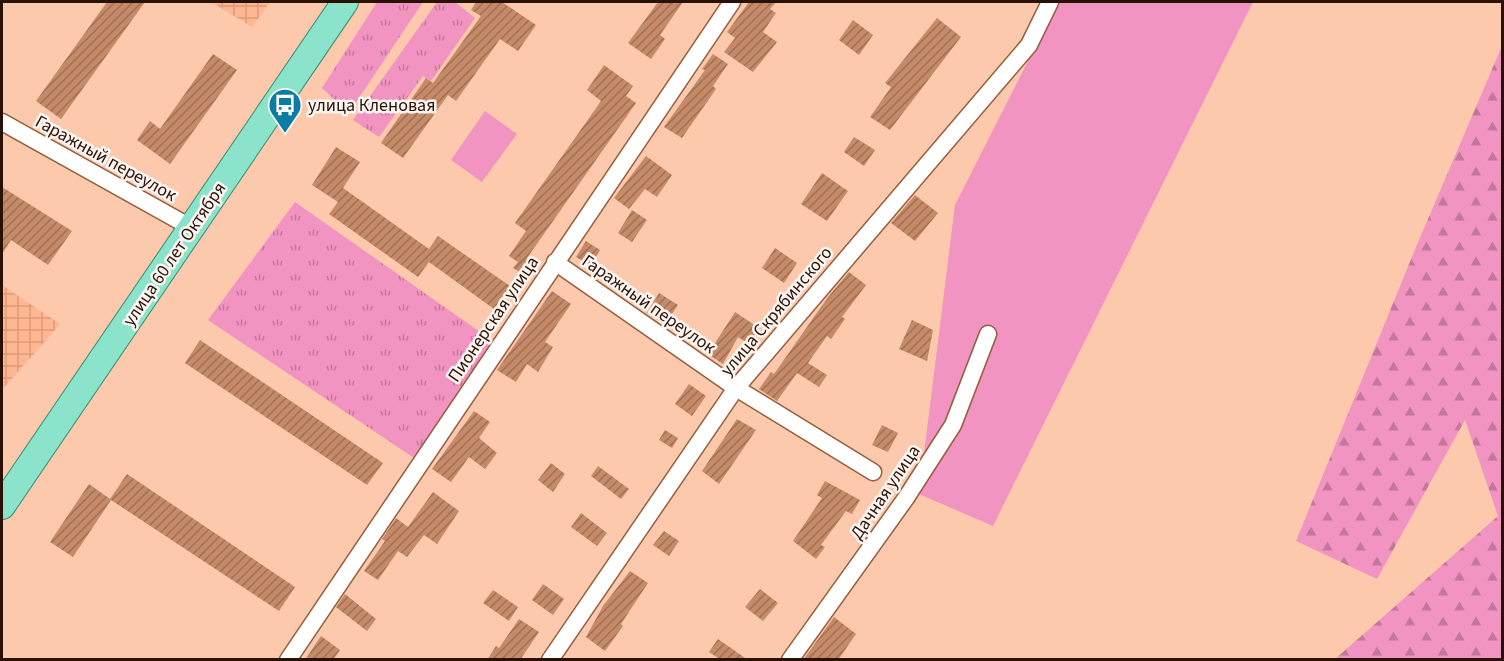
<svg xmlns="http://www.w3.org/2000/svg" width="1504" height="661" viewBox="0 0 1504 661" font-family="'Source Sans 3',sans-serif">
<style>
.industrial{fill:url(#industrial-grid)}
.grass{fill:url(#grass-tufts)}
.forest{fill:url(#forest-firs)}
.park{fill:#f194c1}
.building{fill:url(#building-hatch)}
.lines{fill:none;stroke-linecap:round;stroke-linejoin:round}
.minor-casing{stroke:#965e3d;stroke-width:19}
.primary-casing{stroke:#358e6e;stroke-width:28}
.minor{stroke:#fff;stroke-width:16}
.primary{stroke:#8ae3ca;stroke-width:26}
.labels{text-anchor:middle;stroke-width:5;stroke-linejoin:round;paint-order:stroke}
.poi-label{font-size:18px;fill:#291205;stroke:#fcf5f1;text-anchor:start}
.street-label{font-size:18px;fill:#291205;stroke:#fcf5f1}
</style>
<defs>
<pattern id="industrial-grid" width="8" height="8" patternUnits="userSpaceOnUse" patternTransform="scale(1.5)"><rect width="8" height="8" fill="#feb790"/><path d="M0 4h8M4 0v8" fill="none" stroke="#da9c7b"/></pattern>
<pattern id="grass-tufts" width="24" height="20" patternUnits="userSpaceOnUse" patternTransform="scale(1.5)"><rect width="24" height="20" fill="#f194c1"/><path d="M3 7l-1-3M5 7V3M7 7l1-3M15 17l-1-3M17 17v-4M19 17l1-3" fill="none" stroke="#c3779b"/></pattern>
<pattern id="forest-firs" width="22" height="20" patternUnits="userSpaceOnUse" patternTransform="scale(1.5)"><rect width="22" height="20" fill="#f194c1"/><path d="M5 1l3.5 6h-7zM16 11l3.5 6h-7z" fill="#c3779b"/></pattern>
<pattern id="building-hatch" width="6" height="6" patternUnits="userSpaceOnUse" patternTransform="scale(1.5)"><rect width="6" height="6" fill="#c58a68"/><path d="M-1 1l2-2M0 6l6-6M5 7l2-2" fill="none" stroke="#a06f54"/></pattern>
</defs>
<rect width="100%" height="100%" fill="#fcc9ad"/>
<path class="industrial" d="M 211,2 L 270,2 L 252,27 Z
M 2,285 L 60,324 L 2,390 Z"/>
<path class="grass" d="M 377,2 L 423,2 L 349,113 L 322,88 Z
M 437,2 L 455,2 L 475,18 L 431,81 L 423,76 L 379,137 L 353,120 Z
M 295,202 L 493,341 L 420,462 L 208,320 Z"/>
<path class="forest" d="M 1502,46 L 1502,659 L 1335,659 L 1498,516 L 1465,420 L 1377,579 L 1296,541 L 1416,247 Z"/>
<path class="park" d="M 1058,2 L 1253,2 L 993,526 L 919,494 L 955,205 Z
M 485,111 L 517,134 L 482,182 L 451,160 Z"/>
<path class="building" d="M 107,2 L 145,2 L 61,119 L 36,101 Z
M 476,2 L 502,2 L 536,25 L 518,51 L 500,39 L 456,101 L 448,95 L 403,158 L 381,143 L 426,78 L 433,83 L 481,16 L 471,10 Z
M 658,2 L 683,2 L 660,35 L 665,39 L 651,59 L 628,43 Z
M 749,2 L 776,2 L 770,9 L 776,13 L 763,32 L 777,42 L 753,72 L 724,52 L 735,38 L 727,32 Z
M 937,18 L 961,37 L 890,130 L 870,117 L 891,87 L 885,83 Z
M 853,20 L 873,35 L 859,55 L 839,40 Z
M 213,54 L 237,70 L 170,164 L 137,140 L 150,121 L 160,129 Z
M 713,54 L 728,64 L 713,86 L 716,89 L 682,138 L 664,127 L 705,70 L 702,69 Z
M 604,65 L 633,86 L 626,96 L 636,103 L 527,258 L 536,264 L 528,277 L 513,268 L 518,262 L 509,256 L 526,231 L 515,223 L 601,101 L 587,90 Z
M 854,137 L 875,150 L 864,166 L 844,152 Z
M 336,147 L 360,162 L 343,188 L 429,249 L 438,236 L 510,286 L 494,309 L 429,262 L 418,277 L 329,214 L 338,202 L 312,185 Z
M 646,156 L 672,175 L 657,197 L 645,189 L 629,209 L 614,198 Z
M 822,173 L 848,191 L 827,221 L 801,204 Z
M 2,187 L 72,231 L 48,265 L 11,240 L 2,254 Z
M 915,195 L 938,213 L 915,241 L 891,223 Z
M 632,210 L 647,220 L 632,242 L 618,233 Z
M 586,241 L 600,250 L 591,266 L 576,257 Z
M 775,248 L 797,263 L 784,283 L 762,268 Z
M 849,272 L 866,285 L 842,317 L 845,319 L 831,339 L 827,336 L 808,363 L 827,375 L 819,387 L 797,373 L 777,401 L 759,389 L 771,372 L 774,374 L 828,297 Z
M 552,291 L 571,304 L 545,342 L 553,347 L 538,372 L 527,364 L 516,382 L 497,370 Z
M 659,293 L 678,305 L 665,324 L 647,313 Z
M 735,312 L 759,328 L 749,344 L 738,337 L 723,364 L 708,354 Z
M 912,320 L 933,330 L 927,361 L 899,349 Z
M 200,340 L 383,463 L 367,485 L 185,363 Z
M 689,384 L 706,396 L 692,416 L 675,404 Z
M 474,411 L 490,422 L 479,438 L 497,453 L 485,469 L 469,457 L 451,482 L 432,469 Z
M 737,419 L 756,430 L 719,484 L 702,471 Z
M 882,425 L 898,433 L 888,452 L 872,445 Z
M 665,430 L 678,438 L 672,448 L 659,440 Z
M 551,463 L 565,474 L 553,492 L 538,480 Z
M 598,466 L 629,489 L 621,499 L 591,476 Z
M 127,474 L 295,587 L 279,611 L 111,500 L 73,557 L 50,542 L 89,484 L 110,499 Z
M 825,481 L 860,500 L 852,514 L 846,511 L 821,545 L 825,547 L 816,559 L 793,541 L 822,498 L 817,495 Z
M 433,492 L 459,511 L 437,544 L 424,535 L 407,557 L 398,551 L 378,580 L 364,571 L 385,541 L 382,539 L 396,518 L 408,527 Z
M 581,513 L 607,533 L 597,546 L 571,527 Z
M 664,531 L 679,541 L 669,556 L 653,545 Z
M 630,571 L 648,583 L 621,624 L 623,626 L 605,651 L 586,637 L 603,606 Z
M 543,584 L 564,599 L 553,615 L 532,600 Z
M 760,589 L 778,603 L 763,621 L 745,607 Z
M 493,590 L 518,607 L 509,621 L 483,603 Z
M 345,594 L 376,619 L 367,631 L 336,607 Z
M 834,617 L 856,634 L 838,660 L 803,660 Z
M 519,619 L 539,632 L 520,660 L 487,660 L 496,646 L 499,648 Z
M 321,636 L 340,650 L 333,660 L 305,660 Z
M 718,639 L 748,660 L 721,660 L 709,652 Z"/>
<g class="lines">
<g class="minor-casing">
<path id="minor" d="M 2,122 L 192,228
M 555,262 L 736,388 L 873,472
M 288,660 L 732,2
M 550,660 L 736,388 L 1029,45 L 1050,2
M 790,660 L 906,498 L 953,425 L 988,334"/>
</g>
<g class="primary-casing">
<path id="primary" d="M 2,506 L 345,2"/>
</g>
<use href="#minor" class="minor"/>
<use href="#primary" class="primary"/>
</g>
<defs>
<g id="bus-pin" transform="scale(1.725)"><path d="M0 17L-7.5 6A9.5 9.5 0 1 1 7.5 6Z" fill="#0b7da5" stroke="#fcf5f1"/><path d="M-5-6H5V4H4V6H2V4H-2V6H-4V4H-5ZM-3.5-4V0h7V-4ZM-3.5 1.2v1.5H-2V1.2ZM2 1.2v1.5H3.5V1.2Z" fill="#fff"/></g>
</defs>
<g fill-rule="evenodd">
<use href="#bus-pin" x="285" y="105"/>
</g>
<g class="labels">
<g class="poi-label">
<text x="308" y="111">улица Кленовая</text>
</g>
<g class="street-label">
<text transform="translate(106 158) rotate(29)" y="6">Гаражный переулок</text>
<text transform="translate(174 254) rotate(-56)" y="6">улица 60 лет Октября</text>
<text transform="translate(649 304) rotate(35)" y="6">Гаражный переулок</text>
<text transform="translate(776 311) rotate(-50)" y="6">улица Скрябинского</text>
<text transform="translate(493 319) rotate(-56)" y="6">Пионерская улица</text>
<text transform="translate(885 492) rotate(-56)" y="6">Дачная улица</text>
</g>
</g>
<rect width="1504" height="661" fill="none" stroke="#291205" stroke-width="6"/>
</svg>
